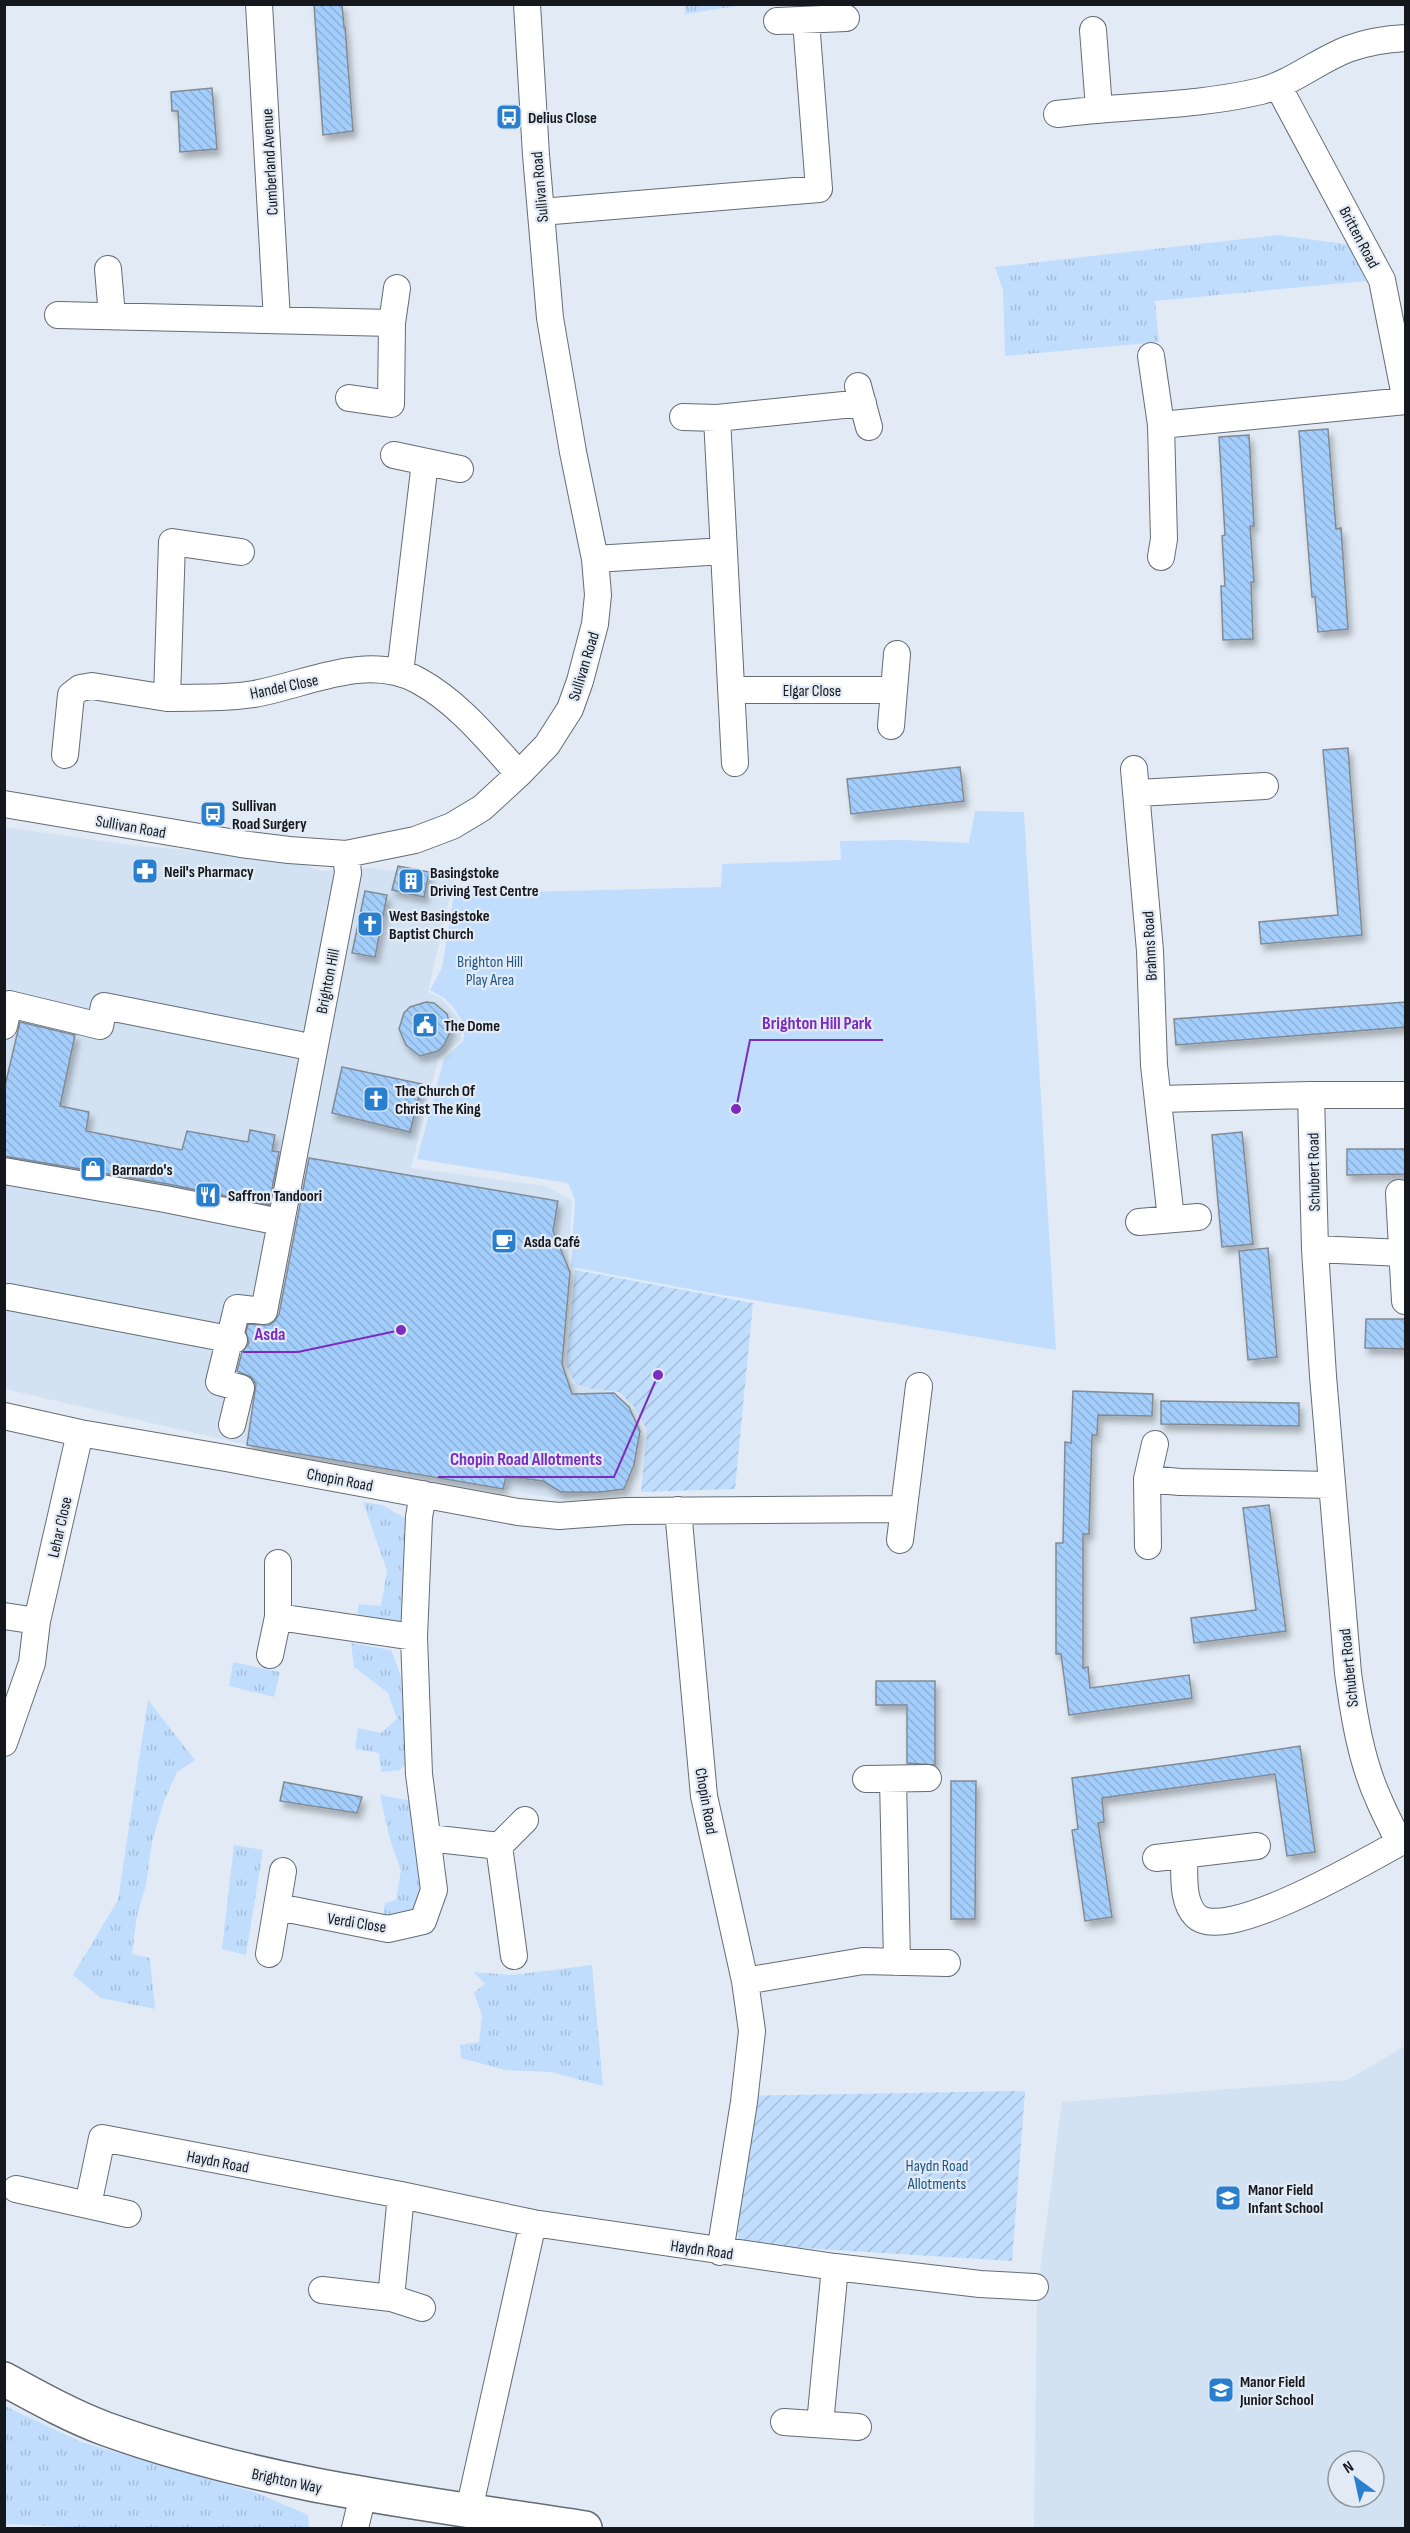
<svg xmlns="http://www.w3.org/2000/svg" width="1410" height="2533" viewBox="0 0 1410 2533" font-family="'Sofia Sans Condensed',sans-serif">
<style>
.built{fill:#d3e2f2;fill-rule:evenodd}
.grass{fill:url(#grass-tufts)}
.park{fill:#c0ddfd}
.garden{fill:url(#garden-furrows)}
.building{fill:url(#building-back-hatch);stroke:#828a94;stroke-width:1.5;filter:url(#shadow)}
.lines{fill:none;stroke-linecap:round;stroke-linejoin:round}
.street-casing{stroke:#646c75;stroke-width:28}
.secondary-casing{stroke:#646c75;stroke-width:36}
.street{stroke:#fff;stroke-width:26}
.secondary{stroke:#fff;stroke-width:33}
.labels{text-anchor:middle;stroke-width:4.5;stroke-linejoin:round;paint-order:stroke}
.poi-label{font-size:16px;font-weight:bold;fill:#14171b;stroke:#e2ebf5;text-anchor:start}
.street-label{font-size:16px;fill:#14171b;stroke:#e2ebf5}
.park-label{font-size:16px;fill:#1e5589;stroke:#e2ebf5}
.leader{fill:none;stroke:#7b2cbf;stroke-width:2}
.callout-dot{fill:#7b2cbf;stroke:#e2ebf5;stroke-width:2}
.callout-label{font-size:18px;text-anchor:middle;font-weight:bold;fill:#7b2cbf;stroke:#e2ebf5;stroke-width:4.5;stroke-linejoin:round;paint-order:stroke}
</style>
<defs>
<pattern id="grass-tufts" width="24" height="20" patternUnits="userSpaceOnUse" patternTransform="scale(1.5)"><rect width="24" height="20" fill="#c0ddfd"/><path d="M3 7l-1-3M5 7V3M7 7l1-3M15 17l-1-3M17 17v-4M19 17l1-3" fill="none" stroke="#a4bdd8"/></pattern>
<pattern id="garden-furrows" width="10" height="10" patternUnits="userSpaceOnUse" patternTransform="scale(1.5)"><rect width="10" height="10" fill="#c0ddfd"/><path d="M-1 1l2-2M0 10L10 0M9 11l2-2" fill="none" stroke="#a4bdd8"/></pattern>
<pattern id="building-back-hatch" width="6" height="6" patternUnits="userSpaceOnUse" patternTransform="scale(1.5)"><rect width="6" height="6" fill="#a3cefc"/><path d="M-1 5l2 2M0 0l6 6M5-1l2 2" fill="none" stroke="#8bb0d7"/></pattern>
<filter id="shadow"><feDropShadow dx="3.5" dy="6" stdDeviation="3" flood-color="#0004"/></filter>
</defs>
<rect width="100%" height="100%" fill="#e2ebf5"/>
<path class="built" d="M 5,827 L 123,844 L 291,860 L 321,871 L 374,868 L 454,879 L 428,992 L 442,999 L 463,1024 L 461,1040 L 438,1059 L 411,1168 L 545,1186 L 572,1200 L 562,1364 L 571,1383 L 614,1393 L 629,1407 L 640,1430 L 634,1465 L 624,1489 L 562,1499 L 247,1445 L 5,1389 Z
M 1405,2046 L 1405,2528 L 1034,2528 L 1037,2294 L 1062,2102 L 1347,2080 ZM 1338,2461 L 1374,2461 L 1374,2497 L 1338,2497 Z"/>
<path class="grass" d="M 685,5 L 845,4 L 845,5 L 736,6 L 685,14 Z
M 1278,235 L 1351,245 L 1366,281 L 1155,301 L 1159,342 L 1005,356 L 1003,290 L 995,267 Z
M 363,1502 L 382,1505 L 412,1522 L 408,1636 L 356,1622 L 359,1604 L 381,1606 L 387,1571 Z
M 351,1643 L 391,1650 C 407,1684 408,1722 411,1759 L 400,1770 L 381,1772 L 379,1753 L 355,1749 L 358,1728 L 381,1733 L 397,1719 L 388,1693 L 354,1667 Z
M 233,1662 L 280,1672 L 274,1697 L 229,1686 Z
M 148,1700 L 195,1760 L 177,1772 L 164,1801 L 152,1842 L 146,1885 L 137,1915 L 132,1954 L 150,1958 L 155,2009 L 101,1998 L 73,1975 L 118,1900 Z
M 380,1795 L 412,1801 L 425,1872 L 420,1909 L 382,1920 L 385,1903 L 396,1900 L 401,1870 L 390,1840 Z
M 234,1845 L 263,1850 L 246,1955 L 222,1949 Z
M 592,1965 L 603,2086 L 551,2072 L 505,2070 L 461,2058 L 460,2045 L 479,2042 L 482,2016 L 474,1993 L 485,1984 L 473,1972 L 513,1975 Z
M 5,2406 L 81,2442 L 257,2493 L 308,2515 L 309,2528 L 91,2528 L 5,2524 Z"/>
<path class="park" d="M 975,811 L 1024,812 L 1056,1350 L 711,1293 L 571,1267 L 575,1200 L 568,1183 L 417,1159 L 444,1059 L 463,1041 L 464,1035 L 464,1024 L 453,1007 L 444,998 L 430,990 L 442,968 L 454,894 L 721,887 L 722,864 L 841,860 L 840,841 L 903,840 L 969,843 Z"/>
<path class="garden" d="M 575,1270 L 753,1303 L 735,1489 L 641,1492 L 647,1430 L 634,1407 L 619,1392 L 593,1389 L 576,1384 L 566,1365 Z
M 1025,2091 L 1012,2261 L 738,2244 L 740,2096 Z"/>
<path class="building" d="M 314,4 L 342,4 L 344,27 L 345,27 L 353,131 L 323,135 Z
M 212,88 L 217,149 L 180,152 L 178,111 L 172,111 L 171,92 Z
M 1328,429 L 1336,529 L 1341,528 L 1348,629 L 1318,632 L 1315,597 L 1312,597 L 1299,431 Z
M 1249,435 L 1254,526 L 1250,526 L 1254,582 L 1251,582 L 1253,639 L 1223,640 L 1221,586 L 1225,586 L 1222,536 L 1225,535 L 1219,437 Z
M 1348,748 L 1362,935 L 1261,944 L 1259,922 L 1338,915 L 1323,750 Z
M 960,767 L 964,801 L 851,814 L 847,779 Z
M 398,866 L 429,872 L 424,897 L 392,890 Z
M 365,891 L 387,895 L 375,957 L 352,953 Z
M 426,1002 L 434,1003 L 447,1014 L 451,1030 L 444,1045 L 438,1051 L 420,1056 L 406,1045 L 399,1029 L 404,1013 L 410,1007 Z
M 1406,1002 L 1406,1027 L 1176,1045 L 1174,1019 Z
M 20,1022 L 75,1035 L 60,1106 L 89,1112 L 86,1131 L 182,1150 L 187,1131 L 248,1142 L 250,1130 L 275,1135 L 272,1151 L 279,1152 L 269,1205 L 168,1184 L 4,1156 L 4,1090 Z
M 342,1067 L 422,1084 L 410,1132 L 332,1113 Z
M 1242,1132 L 1253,1244 L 1222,1247 L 1212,1135 Z
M 1347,1149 L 1406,1149 L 1406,1174 L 1347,1175 Z
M 309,1158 L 558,1201 L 553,1231 L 570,1272 L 562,1364 L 572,1394 L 614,1393 L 629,1407 L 640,1431 L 634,1465 L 624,1489 L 601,1492 L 561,1492 L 543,1481 L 506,1476 L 503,1489 L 247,1445 L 256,1384 L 251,1377 L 237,1371 L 242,1352 L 249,1343 L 246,1332 L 248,1324 L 269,1325 L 275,1321 L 279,1314 Z
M 1268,1248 L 1277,1357 L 1248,1360 L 1239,1251 Z
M 1366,1319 L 1406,1319 L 1406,1349 L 1365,1348 Z
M 1073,1391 L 1153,1394 L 1152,1416 L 1098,1415 L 1097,1435 L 1092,1435 L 1089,1534 L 1083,1534 L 1083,1668 L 1088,1667 L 1090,1688 L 1189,1675 L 1192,1698 L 1069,1715 L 1061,1654 L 1056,1654 L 1056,1543 L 1063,1543 L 1065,1442 L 1071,1443 Z
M 1161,1401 L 1299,1403 L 1299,1426 L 1161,1424 Z
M 1269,1505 L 1286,1631 L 1194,1643 L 1191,1618 L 1256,1610 L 1243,1508 Z
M 876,1681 L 935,1681 L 935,1765 L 907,1763 L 907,1705 L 876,1705 Z
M 1300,1746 L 1315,1852 L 1287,1856 L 1275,1774 L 1102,1798 L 1104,1822 L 1098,1823 L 1112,1917 L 1085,1921 L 1072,1830 L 1078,1829 L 1072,1778 L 1208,1760 Z
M 951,1781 L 976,1781 L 975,1919 L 951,1919 Z
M 284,1782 L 362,1797 L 357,1813 L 280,1801 Z"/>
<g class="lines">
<g class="street-casing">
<path id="street" d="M 259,4 L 277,320
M 777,21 L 846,18
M 1093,30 L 1099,108
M 1278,86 L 1382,280 L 1406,401
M 1057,114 C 1125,105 1194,107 1261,91 C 1292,83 1317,61 1348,49 C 1367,42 1385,39 1406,38
M 541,212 L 819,189 L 806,21
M 108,269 L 112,316
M 58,315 L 392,323
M 1151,356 L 1161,425
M 858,386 L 869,427
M 349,398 L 391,404 L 392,323 L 397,288
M 683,417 L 717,418 L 863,403
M 717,418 L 735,763
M 394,455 L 460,469
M 241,552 L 172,542 L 167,698 C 195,697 226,699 254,694 C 306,685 367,652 419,681 C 459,703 489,741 519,774
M 1161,557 L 1164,539 L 1161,425 L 1406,401
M 595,559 L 724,551
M 400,673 L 425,462
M 731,690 L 893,690
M 891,726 L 897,654
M 65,755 L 71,695 L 80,688 L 92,686 L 167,698
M 1134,769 L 1150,951 L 1154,1065 L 1171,1219
M 1138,793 L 1265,786
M 4,804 L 241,844 L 289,850 L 346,854 L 415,840 L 452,826 L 482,808 L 519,774 L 547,745 L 570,709 L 580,681 L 595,624 L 598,595 L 595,559 L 573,452 L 550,318 L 536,155 L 527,4
M 4,1026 L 9,1004 L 100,1026 L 104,1006 L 300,1045
M 1311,1095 L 1315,1249 L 1323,1376 L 1348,1673 C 1354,1716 1361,1761 1379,1800 C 1385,1815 1393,1828 1399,1843
M 1160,1099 L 1311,1095 L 1406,1095
M 4,1171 L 165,1199 L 280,1222
M 1399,1193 L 1405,1301
M 1139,1222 L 1198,1217
M 1315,1249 L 1403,1253
M 9,1297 L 234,1340
M 4,1416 L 80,1433 L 226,1458 L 518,1512 L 559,1516 L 627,1511 L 904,1509
M 232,1425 L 241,1388 L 219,1382 L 237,1308 L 264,1311 L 348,873 L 346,854
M 1147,1479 L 1180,1482 L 1331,1485
M 678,1510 L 704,1796 L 745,1981 L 752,2031 L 744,2102 L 720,2252
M 900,1540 L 919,1386
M 1148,1546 L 1147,1479 L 1155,1444
M 278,1563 L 278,1617
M 4,1616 L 37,1621
M 270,1655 L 278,1617 L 414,1637
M 4,1743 L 32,1663 L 37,1621 L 80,1433
M 866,1779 L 928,1778
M 893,1779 L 897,1962
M 429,1838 L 499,1846 L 514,1956
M 499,1846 L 525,1820
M 1184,1855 C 1185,1874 1181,1901 1196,1916 C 1225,1945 1373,1857 1406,1839
M 1156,1858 L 1257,1846
M 278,1907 L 388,1929 L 423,1921 L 434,1890 L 419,1774 L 414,1637 L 419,1517 L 423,1494
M 269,1954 L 283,1871
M 745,1981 L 863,1961 L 947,1963
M 16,2189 L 128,2214
M 88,2205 L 102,2138 L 401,2195 L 533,2223 L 835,2267 L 980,2284 L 1035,2287
M 322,2290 L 391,2298 L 422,2308
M 391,2298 L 401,2195
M 784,2422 L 858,2427
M 820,2424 L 835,2267
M 469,2510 L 533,2223
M 355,2528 L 363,2495"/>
</g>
<g class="secondary-casing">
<path id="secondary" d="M 4,2379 C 37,2397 71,2416 106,2429 C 262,2485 422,2503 585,2528"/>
</g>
<use href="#street" class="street"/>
<use href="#secondary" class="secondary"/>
</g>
<defs>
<g id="bus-square" transform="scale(1.35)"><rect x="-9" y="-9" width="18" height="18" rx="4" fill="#297fcd" stroke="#e2ebf5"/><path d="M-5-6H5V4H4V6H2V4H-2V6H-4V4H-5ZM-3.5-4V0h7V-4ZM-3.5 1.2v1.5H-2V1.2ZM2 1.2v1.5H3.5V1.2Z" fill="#fff"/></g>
<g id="pharmacy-square" transform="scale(1.35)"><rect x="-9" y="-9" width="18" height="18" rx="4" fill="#297fcd" stroke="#e2ebf5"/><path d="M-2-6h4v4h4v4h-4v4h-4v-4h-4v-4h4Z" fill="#fff"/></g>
<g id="building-square" transform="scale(1.35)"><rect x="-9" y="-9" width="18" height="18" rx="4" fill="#297fcd" stroke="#e2ebf5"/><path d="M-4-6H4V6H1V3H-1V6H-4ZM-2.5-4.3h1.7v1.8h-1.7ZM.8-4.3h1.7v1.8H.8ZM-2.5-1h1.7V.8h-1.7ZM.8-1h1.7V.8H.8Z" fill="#fff"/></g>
<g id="church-square" transform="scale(1.35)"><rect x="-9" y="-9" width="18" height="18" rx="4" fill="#297fcd" stroke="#e2ebf5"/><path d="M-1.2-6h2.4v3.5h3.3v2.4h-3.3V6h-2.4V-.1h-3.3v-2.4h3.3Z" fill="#fff"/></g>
<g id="civic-square" transform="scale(1.35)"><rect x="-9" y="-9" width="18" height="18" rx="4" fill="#297fcd" stroke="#e2ebf5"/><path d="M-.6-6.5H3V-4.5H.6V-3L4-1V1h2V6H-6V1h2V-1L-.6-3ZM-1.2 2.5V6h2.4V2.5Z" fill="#fff"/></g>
<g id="shop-square" transform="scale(1.35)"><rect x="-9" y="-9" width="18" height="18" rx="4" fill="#297fcd" stroke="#e2ebf5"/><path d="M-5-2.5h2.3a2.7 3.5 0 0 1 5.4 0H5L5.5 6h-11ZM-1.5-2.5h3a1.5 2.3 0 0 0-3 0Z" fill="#fff"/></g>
<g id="restaurant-square" transform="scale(1.35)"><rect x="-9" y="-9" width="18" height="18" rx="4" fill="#297fcd" stroke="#e2ebf5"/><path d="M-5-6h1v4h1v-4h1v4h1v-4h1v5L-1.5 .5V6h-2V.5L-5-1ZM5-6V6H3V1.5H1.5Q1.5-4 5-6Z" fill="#fff"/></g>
<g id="cafe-square" transform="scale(1.35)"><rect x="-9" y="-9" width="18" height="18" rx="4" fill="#297fcd" stroke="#e2ebf5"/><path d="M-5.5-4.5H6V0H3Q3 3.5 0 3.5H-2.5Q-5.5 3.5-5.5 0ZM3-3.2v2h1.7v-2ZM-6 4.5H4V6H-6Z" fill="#fff"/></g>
<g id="school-square" transform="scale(1.35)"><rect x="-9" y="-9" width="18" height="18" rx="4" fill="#297fcd" stroke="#e2ebf5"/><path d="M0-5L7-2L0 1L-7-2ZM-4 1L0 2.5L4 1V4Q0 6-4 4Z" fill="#fff"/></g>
</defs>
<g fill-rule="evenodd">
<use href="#bus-square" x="509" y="117"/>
<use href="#bus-square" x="213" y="814"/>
<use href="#pharmacy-square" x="145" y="871"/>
<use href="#building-square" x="411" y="881"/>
<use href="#church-square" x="370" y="924"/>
<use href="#civic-square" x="425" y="1025"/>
<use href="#church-square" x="376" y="1099"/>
<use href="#shop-square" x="93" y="1169"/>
<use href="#restaurant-square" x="208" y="1195"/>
<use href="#cafe-square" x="504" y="1241"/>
<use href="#school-square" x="1228" y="2198"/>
<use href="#school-square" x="1221" y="2390"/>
</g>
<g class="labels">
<g class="poi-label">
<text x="528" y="123">Delius Close</text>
<text x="232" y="811">Sullivan<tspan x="232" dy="18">Road Surgery</tspan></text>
<text x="164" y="877">Neil's Pharmacy</text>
<text x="430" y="878">Basingstoke<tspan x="430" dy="18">Driving Test Centre</tspan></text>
<text x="389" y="921">West Basingstoke<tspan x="389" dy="18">Baptist Church</tspan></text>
<text x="444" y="1031">The Dome</text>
<text x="395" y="1096">The Church Of<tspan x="395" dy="18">Christ The King</tspan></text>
<text x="112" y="1175">Barnardo's</text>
<text x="228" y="1201">Saffron Tandoori</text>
<text x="524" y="1247">Asda Café</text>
<text x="1248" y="2195">Manor Field<tspan x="1248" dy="18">Infant School</tspan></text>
<text x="1240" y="2387">Manor Field<tspan x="1240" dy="18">Junior School</tspan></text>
</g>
<g class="street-label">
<text transform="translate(269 162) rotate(-93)" y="6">Cumberland Avenue</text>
<text transform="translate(539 187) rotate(-95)" y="6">Sullivan Road</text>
<text transform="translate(1360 237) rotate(62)" y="6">Britten Road</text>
<text transform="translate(583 666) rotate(-73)" y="6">Sullivan Road</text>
<text transform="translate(284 686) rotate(-12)" y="6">Handel Close</text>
<text x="812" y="696">Elgar Close</text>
<text transform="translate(131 826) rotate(10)" y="6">Sullivan Road</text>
<text transform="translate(1149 946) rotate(-93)" y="6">Brahms Road</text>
<text transform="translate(327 981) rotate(-79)" y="6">Brighton Hill</text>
<text transform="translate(1313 1172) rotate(-91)" y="6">Schubert Road</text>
<text transform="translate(340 1479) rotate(11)" y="6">Chopin Road</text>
<text transform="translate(59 1527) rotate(-77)" y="6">Lehar Close</text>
<text transform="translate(1348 1668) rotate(-96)" y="6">Schubert Road</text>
<text transform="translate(707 1801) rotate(80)" y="6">Chopin Road</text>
<text transform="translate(357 1922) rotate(9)" y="6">Verdi Close</text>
<text transform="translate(218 2161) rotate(11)" y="6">Haydn Road</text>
<text transform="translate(702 2249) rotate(8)" y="6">Haydn Road</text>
<text transform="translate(287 2480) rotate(12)" y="6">Brighton Way</text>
</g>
<g class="park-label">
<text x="490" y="967">Brighton Hill<tspan x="490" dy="18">Play Area</tspan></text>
<text x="937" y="2171">Haydn Road<tspan x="937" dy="18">Allotments</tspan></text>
</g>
</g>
<path class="leader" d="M736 1109L750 1040H883M401 1330L298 1352H243M658 1375L614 1477H438"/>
<g class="callout-dot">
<circle cx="736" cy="1109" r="6"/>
<circle cx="401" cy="1330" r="6"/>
<circle cx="658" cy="1375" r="6"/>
</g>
<g class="callout-label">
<text x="817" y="1029">Brighton Hill Park</text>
<text x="270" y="1340">Asda</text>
<text x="526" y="1465">Chopin Road Allotments</text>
</g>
<rect width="1410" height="2533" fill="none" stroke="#14171b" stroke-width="12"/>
<g transform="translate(1356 2479) rotate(327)"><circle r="28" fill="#e2ebf5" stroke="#90969e" stroke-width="1.5"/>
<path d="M0-4.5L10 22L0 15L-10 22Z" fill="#297fcd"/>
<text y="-9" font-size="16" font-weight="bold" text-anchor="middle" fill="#14171b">N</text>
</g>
</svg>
